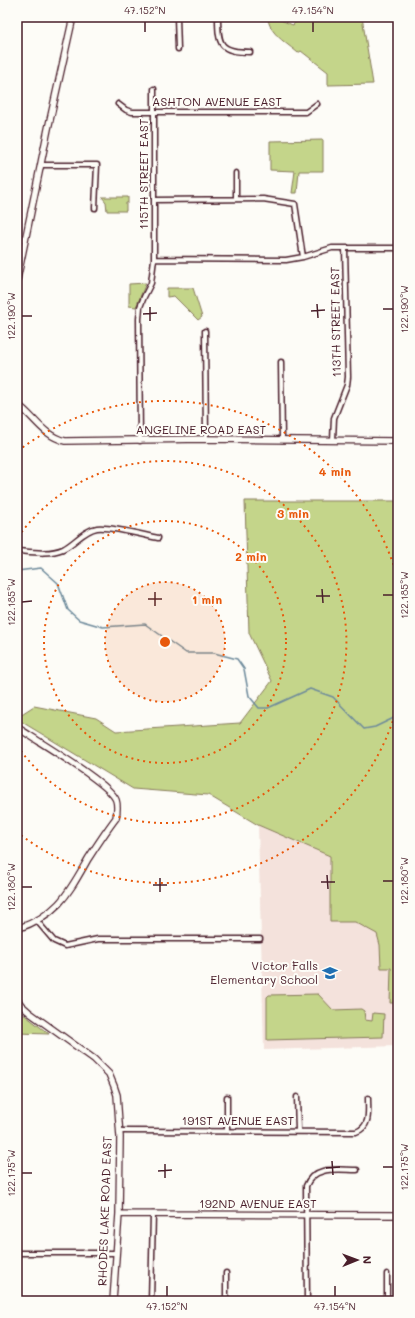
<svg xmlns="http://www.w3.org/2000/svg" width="415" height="1318" viewBox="0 0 415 1318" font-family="Mali,sans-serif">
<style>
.built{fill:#f4e2dc}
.green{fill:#c4d58a;stroke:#877a5a}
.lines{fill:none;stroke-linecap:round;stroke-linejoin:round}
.stream{stroke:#6d8a9b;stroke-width:1.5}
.street-casing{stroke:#4a1f2b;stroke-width:7}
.secondary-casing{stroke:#4a1f2b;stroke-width:8}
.street{stroke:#fdfcf7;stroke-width:4}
.secondary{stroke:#fdfcf7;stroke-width:5.5}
.ticks{fill:none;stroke:#4a1f2b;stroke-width:1.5}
.ring{fill:none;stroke:#e8590c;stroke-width:2;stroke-dasharray:2 4}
.labels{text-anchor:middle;stroke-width:4;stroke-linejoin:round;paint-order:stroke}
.street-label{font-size:12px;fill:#4a1f2b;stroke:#fdfcf7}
.poi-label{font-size:12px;fill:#4a1f2b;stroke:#fdfcf7;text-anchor:end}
.centre{fill:#e8590c;stroke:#fdfcf7;stroke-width:2}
.ring-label{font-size:12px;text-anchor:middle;font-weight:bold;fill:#e8590c;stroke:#fdfcf7;stroke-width:4;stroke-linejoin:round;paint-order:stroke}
.neatline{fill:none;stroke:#4a1f2b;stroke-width:1.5}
.ticks-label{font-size:10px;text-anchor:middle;fill:#4a1f2b}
</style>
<rect width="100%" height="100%" fill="#fdfcf7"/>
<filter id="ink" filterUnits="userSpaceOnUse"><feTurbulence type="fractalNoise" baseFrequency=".025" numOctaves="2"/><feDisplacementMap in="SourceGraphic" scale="8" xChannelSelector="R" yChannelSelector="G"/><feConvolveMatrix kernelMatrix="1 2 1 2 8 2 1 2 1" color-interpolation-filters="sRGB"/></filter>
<g filter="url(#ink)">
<path class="built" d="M 258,825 L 398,885 L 398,1046 L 264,1050 Z"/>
<path class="green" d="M 268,17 L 278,17 L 278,19 L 293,25 L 300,17 L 362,17 L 373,84 L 328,85 L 328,72 L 301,51 L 298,53 C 288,44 268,33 268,17 Z
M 323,140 L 323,171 L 299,171 L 297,193 L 292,193 L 295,171 L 270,170 L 270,141 Z
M 102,197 L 128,197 L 128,203 L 126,203 L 126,211 L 107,211 L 106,202 Z
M 146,283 L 136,307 L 129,306 L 129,284 Z
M 167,288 L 193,288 L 202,317 L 198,320 L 174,296 L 167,297 Z
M 245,501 L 398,501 L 398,1003 L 390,1003 L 391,968 L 381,968 L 380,945 L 377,934 L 355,922 L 330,922 L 330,856 L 258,825 L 208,795 L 133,789 L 22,722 L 17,717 L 34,706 L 96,718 L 116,731 L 240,723 L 272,681 L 249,633 Z
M 318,994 L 333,1010 L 361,1009 L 364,1011 L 365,1020 L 372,1021 L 373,1013 L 384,1014 L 383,1037 L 267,1040 L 267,997 L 269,995 Z
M 17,1009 L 49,1034 L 17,1033 Z"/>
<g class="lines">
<path class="stream" d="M 17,571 L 41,568 L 58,583 L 68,610 L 79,620 L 103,627 L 145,624 L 186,653 L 214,653 L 237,659 L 244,669 L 249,696 L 259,708 L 268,708 L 310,689 L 333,697 L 364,729 L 375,727 L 398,716"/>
<g class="street-casing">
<path id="street" d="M 177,17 L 178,49
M 218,17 C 218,45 220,52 250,52
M 118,104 L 126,110 L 132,112 L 306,112 L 317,104
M 41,165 L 97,165 L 95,208
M 236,173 L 236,198
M 154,200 L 263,199 L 295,204 L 303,257
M 154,259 L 286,260 L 303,257 L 332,248 L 398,248
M 205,331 L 206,439
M 281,362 L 282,440
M 333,440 L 334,418 L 347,385 L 348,377 L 345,248
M 140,441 L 139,319 L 140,307 L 144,297 L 151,283 L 154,259 L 154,89
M 17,551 C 31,552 49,555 63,549 C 74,544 84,530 97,528 C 110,526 143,535 158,538
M 37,921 L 54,941 L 65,946 L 98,939 L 260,939
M 297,1097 L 298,1131
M 120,1131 L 356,1132 C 371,1127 368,1111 368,1098
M 227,1131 L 227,1097
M 17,1253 L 115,1253
M 387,1274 L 387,1301
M 75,1301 L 113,1301
M 151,1301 L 153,1214
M 226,1301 L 226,1273
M 307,1301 L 306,1186 C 314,1165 338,1170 357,1170"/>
</g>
<g class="secondary-casing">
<path id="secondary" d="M 17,280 L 48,129 L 73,17
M 17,404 C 34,416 43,436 65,441 L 206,439 L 398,441
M 17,727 C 35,740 110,783 116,800 C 118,806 117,812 116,818 C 106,831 97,845 88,859 C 68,894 58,915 17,929
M 17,999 L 21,1005 L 30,1013 L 94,1059 L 109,1074 L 114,1086 L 117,1095 L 120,1137 L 119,1214 L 113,1301
M 119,1214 L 398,1215"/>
</g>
<use href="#street" class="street"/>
<use href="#secondary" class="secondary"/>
</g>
</g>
<path class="ticks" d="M 145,22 L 145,32M 313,22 L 313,32M 317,304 L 318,318M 150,307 L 150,321M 383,309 L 393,309M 311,311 L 325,310M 143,314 L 157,313M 22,316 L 32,316M 322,589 L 323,603M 155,592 L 155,606M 383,595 L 393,595M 316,596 L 330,596M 148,599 L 162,599M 22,602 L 32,601M 327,875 L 328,889M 160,878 L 160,892M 383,881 L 393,881M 321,882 L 335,882M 153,885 L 167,885M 22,887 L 32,887M 332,1161 L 333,1175M 165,1164 L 165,1178M 383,1167 L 393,1167M 326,1168 L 340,1167M 158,1171 L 172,1170M 22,1173 L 32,1173M 167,1286 L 167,1296M 335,1286 L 335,1296"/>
<circle cx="165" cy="642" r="60" fill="#e8590c" fill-opacity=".12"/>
<g class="ring">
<circle cx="165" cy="642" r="60"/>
<circle cx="165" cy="642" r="121"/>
<path d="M18 537A181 181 0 1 1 18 747"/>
<path d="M398 704A241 241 0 0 1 18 833M18 451A241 241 0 0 1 398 580"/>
</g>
<defs>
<g id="school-bare" transform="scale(1.2)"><path d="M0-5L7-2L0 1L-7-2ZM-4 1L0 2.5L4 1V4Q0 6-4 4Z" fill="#1f6fb2" stroke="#fdfcf7" stroke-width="2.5" paint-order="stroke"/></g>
</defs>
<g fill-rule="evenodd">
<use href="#school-bare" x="330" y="973"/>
</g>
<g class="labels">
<g class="street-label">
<text x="217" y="106">ASHTON AVENUE EAST</text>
<text transform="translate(144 174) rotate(-90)" y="4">115TH STREET EAST</text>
<text transform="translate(336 322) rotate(-91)" y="4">113TH STREET EAST</text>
<text x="201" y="434">ANGELINE ROAD EAST</text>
<text x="238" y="1125">191ST AVENUE EAST</text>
<text x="258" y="1208">192ND AVENUE EAST</text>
<text transform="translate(105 1211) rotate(-88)" y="4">RHODES LAKE ROAD EAST</text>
</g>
<g class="poi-label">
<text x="318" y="970">Victor Falls<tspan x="318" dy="14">Elementary School</tspan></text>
</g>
</g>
<circle cx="165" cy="642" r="6" class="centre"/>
<g class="ring-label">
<text x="335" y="476">4 min</text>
<text x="293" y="518">3 min</text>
<text x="251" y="561">2 min</text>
<text x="207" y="604">1 min</text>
</g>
<rect width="415" height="1318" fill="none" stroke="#fdfcf7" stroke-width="44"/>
<g transform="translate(357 1260) rotate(89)" stroke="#fdfcf7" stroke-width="3" paint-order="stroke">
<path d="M0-3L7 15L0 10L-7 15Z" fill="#4a1f2b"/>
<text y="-6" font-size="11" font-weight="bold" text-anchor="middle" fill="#4a1f2b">N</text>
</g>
<rect x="22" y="22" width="371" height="1274" class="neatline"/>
<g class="ticks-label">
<text x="145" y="14">47.152°N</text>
<text x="313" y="14">47.154°N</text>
<text transform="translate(404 309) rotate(-90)" y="4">122.190°W</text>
<text transform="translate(11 316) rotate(-90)" y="4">122.190°W</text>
<text transform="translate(404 595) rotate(-90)" y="4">122.185°W</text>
<text transform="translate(11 602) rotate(-90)" y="4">122.185°W</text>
<text transform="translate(404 881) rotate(-90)" y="4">122.180°W</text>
<text transform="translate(11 887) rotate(-90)" y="4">122.180°W</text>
<text transform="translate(404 1167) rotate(-90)" y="4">122.175°W</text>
<text transform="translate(11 1173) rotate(-90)" y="4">122.175°W</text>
<text x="167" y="1310">47.152°N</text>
<text x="335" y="1310">47.154°N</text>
</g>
</svg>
